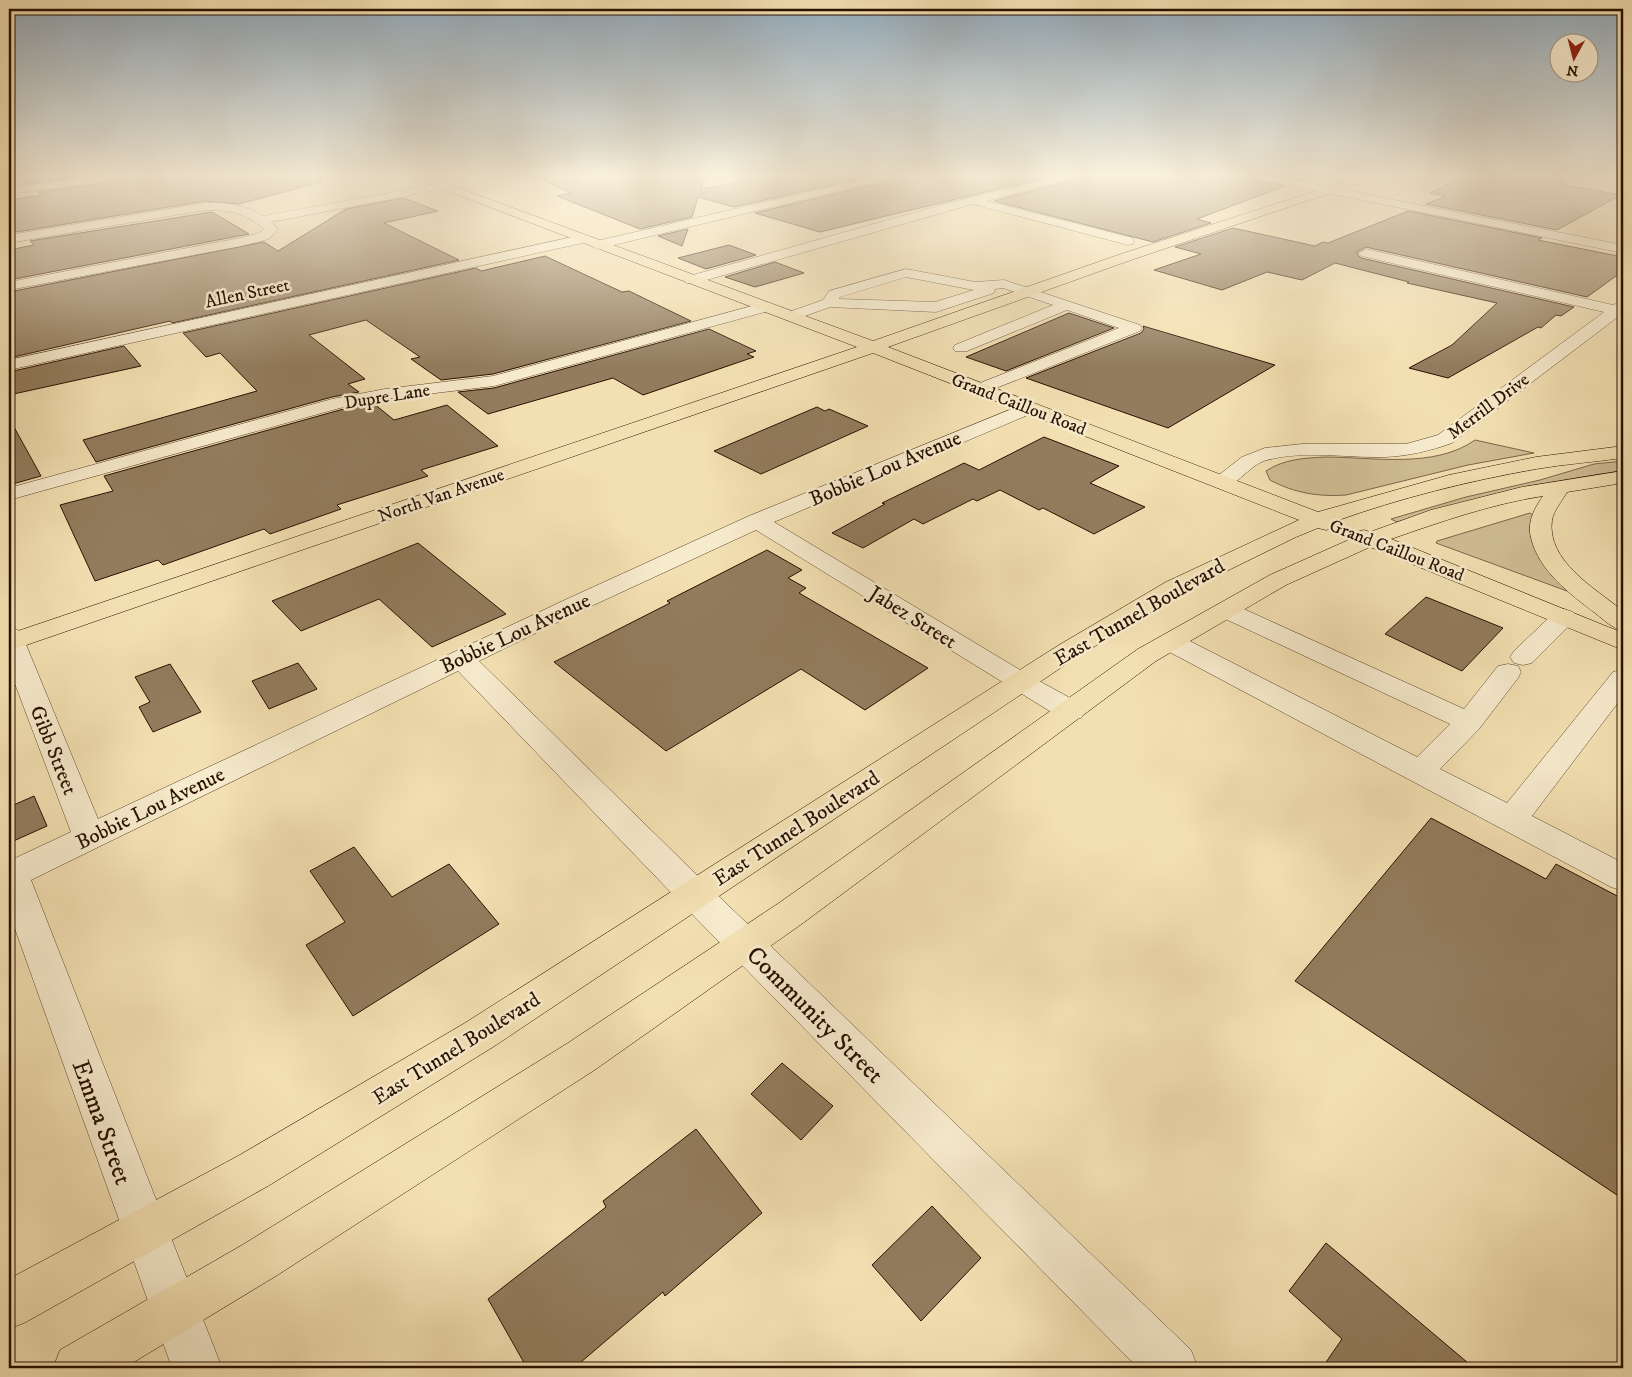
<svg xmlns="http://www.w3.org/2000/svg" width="1632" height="1377" viewBox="0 0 1632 1377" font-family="'IM FELL DW Pica',serif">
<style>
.green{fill:#d0bd94;stroke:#7c664a}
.building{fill:#927c5d;stroke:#281000}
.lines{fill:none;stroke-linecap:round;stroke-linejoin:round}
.minor-casing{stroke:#5b442c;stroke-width:1}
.major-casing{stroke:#281000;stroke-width:1}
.minor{fill:#f7ebcd;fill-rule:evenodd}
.major{fill:#f3e0b2;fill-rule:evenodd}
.labels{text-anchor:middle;stroke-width:5;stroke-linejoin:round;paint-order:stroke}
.far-street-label{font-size:18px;fill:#281000;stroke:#f7ebcd}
.street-label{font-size:21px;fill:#281000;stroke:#f7ebcd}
.near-street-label{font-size:25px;fill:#281000;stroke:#f7ebcd}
</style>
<rect width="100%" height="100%" fill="#f3e0b2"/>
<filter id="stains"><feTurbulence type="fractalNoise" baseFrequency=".004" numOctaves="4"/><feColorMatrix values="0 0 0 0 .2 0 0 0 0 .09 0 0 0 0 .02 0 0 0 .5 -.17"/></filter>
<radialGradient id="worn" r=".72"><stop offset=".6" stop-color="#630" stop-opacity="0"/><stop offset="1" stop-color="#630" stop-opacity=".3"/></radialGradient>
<path class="green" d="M 1475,440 L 1534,453 L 1468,465 L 1346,495 C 1319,497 1294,493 1270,480 L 1266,471 C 1284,459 1305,458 1325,457 C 1373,457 1434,469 1475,440 Z
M 1623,461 L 1623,471 C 1546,481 1472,500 1397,522 L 1391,519 L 1466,497 L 1540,480 L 1594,464 Z
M 1530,513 L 1533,515 L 1567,591 L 1436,543 L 1437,541 Z"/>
<path class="building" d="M 51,174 L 101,174 L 27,184 L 20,178 Z
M 138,174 L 321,174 L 322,182 L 239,204 L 205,201 L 17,232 L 9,225 L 9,200 L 42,195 L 38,192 L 131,179 Z
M 530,174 L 682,174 L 703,181 L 701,189 L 747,180 L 748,174 L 880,174 L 734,207 L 698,197 L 692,217 L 640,229 L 557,196 L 571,193 Z
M 905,174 L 1060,174 L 820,232 L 755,213 L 898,179 Z
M 1084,174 L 1241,174 L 1248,179 L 1285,186 L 1197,219 L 1211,223 L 1153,242 L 994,201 L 1081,178 Z
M 1269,174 L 1312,174 L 1312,176 L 1302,180 Z
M 1469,174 L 1576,174 L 1577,177 L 1559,184 L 1621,195 L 1557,230 L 1426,204 L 1446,196 L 1430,193 Z
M 404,198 L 438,211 L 384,223 L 459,260 L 172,323 L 170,321 L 9,358 L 9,292 L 264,242 L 278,251 L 346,209 Z
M 1408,211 L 1542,238 L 1538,240 L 1623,257 L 1623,271 L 1587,297 L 1366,247 L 1358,251 L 1357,254 L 1361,258 L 1574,307 L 1561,316 L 1556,315 L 1541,328 L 1538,327 L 1448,378 L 1409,368 L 1452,345 L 1497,303 L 1407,283 L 1409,282 L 1335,263 L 1302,280 L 1267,272 L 1222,290 L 1154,270 L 1201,254 L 1175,247 L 1233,228 L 1315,246 L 1323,242 L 1328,243 Z
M 212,212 L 249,234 L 9,280 L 9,250 L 34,245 L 30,241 Z
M 688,229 L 682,246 L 658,236 Z
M 729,245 L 756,255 L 706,269 L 678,258 Z
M 545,256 L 622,292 L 629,291 L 691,321 L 493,374 L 441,380 L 411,359 L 420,357 L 366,320 L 309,335 L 365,379 L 348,384 L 359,392 L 332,397 L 96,462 L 83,440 L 257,391 L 220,353 L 206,357 L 183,333 L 476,268 L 481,271 Z
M 775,262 L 804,273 L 755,287 L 725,277 Z
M 1069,313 L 1114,328 L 1006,371 L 966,357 Z
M 1143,326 L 1275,365 L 1168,428 L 1026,378 L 1141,333 L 1144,329 Z
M 709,329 L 756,351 L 747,354 L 754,357 L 643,395 L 613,378 L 488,414 L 458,392 L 494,388 Z
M 124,346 L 141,366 L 9,395 L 9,372 Z
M 373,403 L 394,420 L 447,405 L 498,446 L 421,470 L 428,476 L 337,505 L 341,509 L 270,534 L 264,529 L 163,565 L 158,560 L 95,581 L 60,505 L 113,491 L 104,476 L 340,410 Z
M 817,407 L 825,411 L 829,409 L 868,426 L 761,474 L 714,451 Z
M 9,418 L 41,476 L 9,485 Z
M 1044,437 L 1119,466 L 1090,483 L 1145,507 L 1094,534 L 1043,508 L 1039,510 L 1000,490 L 977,501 L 973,499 L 923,524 L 914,519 L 863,548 L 832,533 L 885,504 L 882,503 L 954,468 L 964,463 L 979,470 Z
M 418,543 L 506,614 L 432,647 L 379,599 L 301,631 L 272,601 Z
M 767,550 L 802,570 L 788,578 L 806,588 L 799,593 L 928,668 L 865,710 L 801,669 L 666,751 L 554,662 L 670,603 L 667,601 Z
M 1426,597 L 1503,628 L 1462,671 L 1385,634 Z
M 298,663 L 317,689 L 269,709 L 252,681 Z
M 170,664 L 201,712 L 153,732 L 139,707 L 150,702 L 135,677 Z
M 34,796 L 47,826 L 9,843 L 9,807 Z
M 1431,818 L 1546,879 L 1556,864 L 1623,899 L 1623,1199 L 1295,981 Z
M 354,847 L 392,897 L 449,864 L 499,924 L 353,1016 L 306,945 L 345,922 L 310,871 Z
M 782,1063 L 833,1106 L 801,1140 L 751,1094 Z
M 696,1129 L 762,1213 L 665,1296 L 663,1292 L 574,1368 L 527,1368 L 488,1299 L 606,1207 L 603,1201 Z
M 932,1206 L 981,1258 L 921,1321 L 872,1265 Z
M 1326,1243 L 1474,1368 L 1322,1368 L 1342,1339 L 1289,1291 Z"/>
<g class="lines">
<g class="minor-casing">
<path id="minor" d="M 111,174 L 136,174 L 131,177 L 9,194 L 9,188 Z
M 886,174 L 903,174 L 898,177 L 597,249 L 590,245 L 597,241 Z
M 1066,174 L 1082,174 L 1081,176 L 986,201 L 1133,238 L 1134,241 L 1133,244 L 1128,245 L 973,204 L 696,283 L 686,283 L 684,280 L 686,277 L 941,205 Z
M 1243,174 L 1262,174 L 1623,245 L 1623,253 L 1248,177 Z
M 444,183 L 448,184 L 450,186 L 448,188 L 271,222 L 278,229 L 269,239 L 241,246 L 9,290 L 9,282 L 240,238 L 259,233 L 264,229 C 242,210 221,208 193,212 L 9,243 L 9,235 L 205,203 C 226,202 245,205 263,216 Z
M 582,235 L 588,239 L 587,242 L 9,370 L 9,360 Z
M 1366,249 L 1613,305 L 1623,301 L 1623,317 L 1619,316 L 1452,443 C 1430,451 1408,456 1385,457 C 1346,458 1305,450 1267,460 C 1247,465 1236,492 1215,486 L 1212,482 L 1215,478 L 1242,457 L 1265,448 L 1302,444 L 1406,444 L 1438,435 L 1604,312 L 1361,256 L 1359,253 Z
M 906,269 L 975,282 L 1004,280 L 1140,325 L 1142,328 L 1140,331 L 981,394 L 975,393 L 972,389 L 975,385 L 1119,328 L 1067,310 L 967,351 L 955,351 L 953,348 L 955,345 L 1053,305 L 1003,288 L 995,289 L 994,293 L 936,312 L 830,307 L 791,321 L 786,319 L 783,316 L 786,313 L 823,300 L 829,291 ZM 906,277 L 974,290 L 935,302 L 839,299 L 840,297 Z
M 767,302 L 772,304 L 775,307 L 772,310 L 494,386 L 385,399 L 340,408 L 9,500 L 9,488 L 332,399 L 385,389 L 493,376 Z
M 1029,402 L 1035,404 L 1038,408 L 1035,412 L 774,522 L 1030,676 L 1081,704 L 1085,711 L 1081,718 L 1071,720 L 1061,718 L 756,530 L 585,609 L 479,661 L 707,885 L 1191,1350 L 1198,1368 L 1138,1368 L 683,905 L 458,671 L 31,880 L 222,1368 L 172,1368 L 9,912 L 9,861 L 71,832 L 9,668 L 9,627 L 18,630 L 22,635 L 98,819 L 567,599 L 749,516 Z
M 1226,603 L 1235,605 L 1464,709 L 1498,666 L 1508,664 L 1518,666 L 1521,672 L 1518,678 L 1479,729 L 1440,769 L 1507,803 L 1613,672 L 1623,669 L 1623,696 L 1532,816 L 1623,863 L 1623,891 L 1611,887 L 1162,648 L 1158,642 L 1162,636 L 1171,634 L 1180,636 L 1417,757 L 1450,724 L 1217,615 L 1214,610 L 1217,605 Z
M 1564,609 L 1573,612 L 1577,617 L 1573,622 L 1532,663 L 1523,665 L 1514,663 L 1510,657 L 1514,651 L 1555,612 Z"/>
</g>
<g class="major-casing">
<path id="major" d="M 407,174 L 421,174 L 873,341 L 1121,254 L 1368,174 L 1382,174 L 1381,176 L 1131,260 L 888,347 L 1318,512 L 1449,475 L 1536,457 L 1623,446 L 1623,458 C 1594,462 1565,464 1536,469 C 1468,481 1400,498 1336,521 L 1337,523 L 1334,528 L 1326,530 L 1318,528 L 1296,537 L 1184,592 L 1077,657 L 493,1047 L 268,1186 L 26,1322 L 9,1329 L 9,1279 L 238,1156 L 465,1023 L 1059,645 L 1166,582 L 1299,520 L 873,353 L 9,651 L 9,634 L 857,347 L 408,176 Z
M 1623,471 L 1623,483 L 1567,492 C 1562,501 1554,510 1552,520 C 1546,561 1596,589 1623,611 L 1623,631 C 1612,628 1604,620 1595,613 C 1570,594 1539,571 1531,538 C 1527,522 1534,509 1543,496 C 1491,504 1440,522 1391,539 L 1623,633 L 1623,650 L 1370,547 L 1286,585 L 1156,661 L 803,923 L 596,1069 L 276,1276 L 124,1368 L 53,1368 L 60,1350 L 244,1244 L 568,1043 L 779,903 L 1138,649 L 1270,575 L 1353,538 L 1356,532 L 1364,530 L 1370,532 L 1431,510 L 1522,487 Z"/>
</g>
<use href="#minor" class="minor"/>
<use href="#major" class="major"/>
</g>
<linearGradient id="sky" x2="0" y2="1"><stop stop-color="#91a9ba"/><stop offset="0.48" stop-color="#faf1dc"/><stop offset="1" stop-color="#faf1dc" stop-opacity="0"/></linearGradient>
<rect width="1632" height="366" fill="url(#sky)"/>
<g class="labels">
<g class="far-street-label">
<text transform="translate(247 293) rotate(-12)" y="6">Allen Street</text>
<text transform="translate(387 396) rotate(-9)" y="6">Dupre Lane</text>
<text transform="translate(1019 404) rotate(21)" y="6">Grand Caillou Road</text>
<text transform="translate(1488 406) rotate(-37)" y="6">Merrill Drive</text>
<text transform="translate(441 495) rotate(-19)" y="6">North Van Avenue</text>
<text transform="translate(1397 550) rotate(21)" y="6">Grand Caillou Road</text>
</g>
<g class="street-label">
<text transform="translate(885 468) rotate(-23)" y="7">Bobbie Lou Avenue</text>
<text transform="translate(1139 612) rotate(-30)" y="7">East Tunnel Boulevard</text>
<text transform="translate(913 617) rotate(32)" y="7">Jabez Street</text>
<text transform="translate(515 633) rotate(-25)" y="7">Bobbie Lou Avenue</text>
<text transform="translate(54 750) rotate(68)" y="7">Gibb Street</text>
<text transform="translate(150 808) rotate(-26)" y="7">Bobbie Lou Avenue</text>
<text transform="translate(796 828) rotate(-33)" y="7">East Tunnel Boulevard</text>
<text transform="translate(456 1048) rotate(-32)" y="7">East Tunnel Boulevard</text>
</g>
<g class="near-street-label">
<text transform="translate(816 1014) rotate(45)" y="9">Community Street</text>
<text transform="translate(103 1122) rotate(70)" y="9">Emma Street</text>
</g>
</g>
<rect width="1632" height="1377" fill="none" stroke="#f3e0b2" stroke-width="30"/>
<rect x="10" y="10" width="1612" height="1357" fill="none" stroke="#281000" stroke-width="2.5"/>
<rect x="15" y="15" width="1602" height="1347" fill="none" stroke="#281000"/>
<g transform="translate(1574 58) rotate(187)"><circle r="24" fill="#f7ebcd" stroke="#a4937b"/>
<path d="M0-4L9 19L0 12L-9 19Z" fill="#8f2418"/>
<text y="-8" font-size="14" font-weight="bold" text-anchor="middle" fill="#281000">N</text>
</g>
<rect width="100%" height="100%" filter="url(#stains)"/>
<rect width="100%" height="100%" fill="url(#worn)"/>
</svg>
